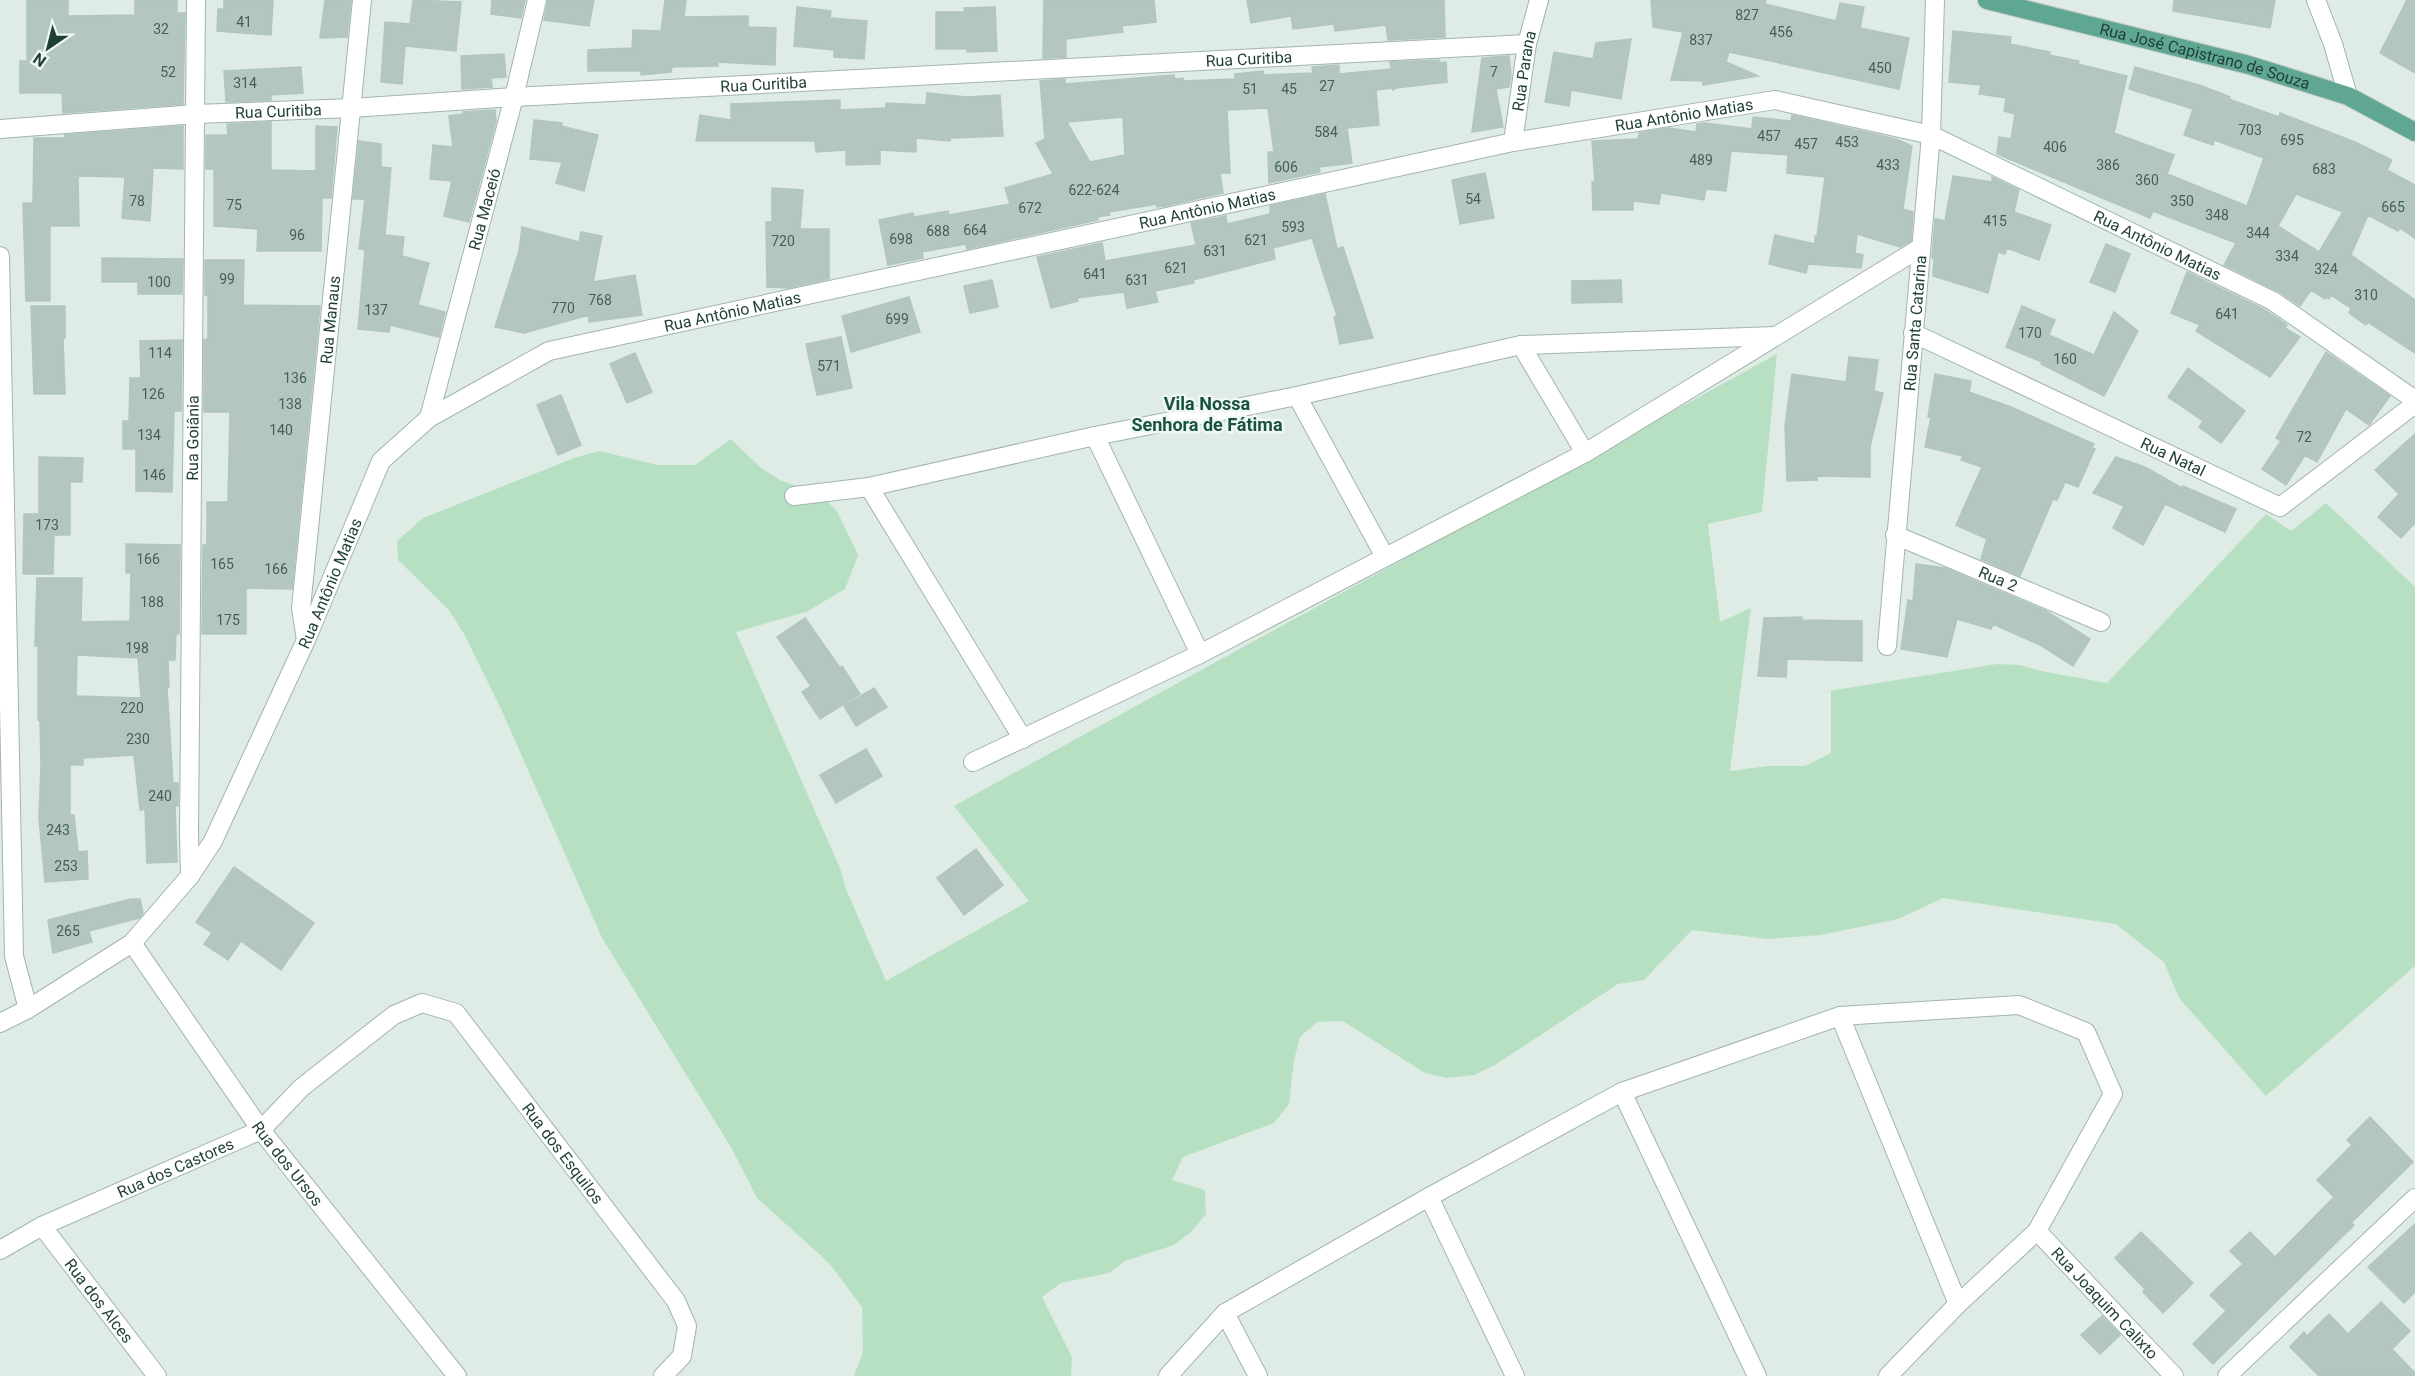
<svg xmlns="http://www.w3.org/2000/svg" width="2415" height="1376" viewBox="0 0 2415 1376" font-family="Roboto,sans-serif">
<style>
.green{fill:#b6e0c1}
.building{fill:#b4c7bf;stroke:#b1c6bd;stroke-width:1.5;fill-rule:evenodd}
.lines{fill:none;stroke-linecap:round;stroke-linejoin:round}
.minor-casing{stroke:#a2b4ad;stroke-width:20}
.major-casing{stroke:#c0c9c6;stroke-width:20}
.minor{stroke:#fff;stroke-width:18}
.major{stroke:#5fa693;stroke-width:18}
.labels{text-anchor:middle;stroke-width:5;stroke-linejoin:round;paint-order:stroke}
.number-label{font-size:14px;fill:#446058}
.street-label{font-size:16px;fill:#1f3e35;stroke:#f0f8f4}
.neighbourhood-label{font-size:18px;font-weight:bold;fill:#195243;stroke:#f0f8f4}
</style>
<rect width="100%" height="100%" fill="#dfece6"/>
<path class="green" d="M 1777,354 L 1762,512 L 1708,524 L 1720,622 L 1751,608 L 1730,771 L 1768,766 L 1805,766 L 1831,753 L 1831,691 L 1822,692 L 1997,664 L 2020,665 L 2041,671 L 2107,683 L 2266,514 L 2291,531 L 2326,503 L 2415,587 L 2415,966 L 2266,1096 L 2179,998 L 2164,962 L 2116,924 L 1943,898 L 1898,919 L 1821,935 L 1768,939 L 1692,930 L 1644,980 L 1618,984 L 1495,1065 L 1474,1075 L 1447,1078 L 1425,1073 L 1343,1021 L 1317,1022 L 1300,1037 L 1294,1060 L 1289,1104 L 1274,1123 L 1183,1157 L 1172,1180 L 1205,1190 L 1206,1214 L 1192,1231 L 1174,1245 L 1125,1261 L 1109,1273 L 1061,1283 L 1042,1297 L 1072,1357 L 1071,1376 L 854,1376 L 863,1352 L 862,1307 L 829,1263 L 757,1198 L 732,1149 L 602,938 L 502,711 L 464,634 L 449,610 L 398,560 L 397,541 L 423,518 L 577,457 L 599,451 L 658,465 L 695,465 L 731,439 L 761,468 L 780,480 L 822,496 L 837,511 L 858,555 L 845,589 L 806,612 L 736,632 L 840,868 L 846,889 L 886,981 L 1029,901 L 954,806 Z"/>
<path class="building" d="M 27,0 L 68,0 L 68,16 L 135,15 L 135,0 L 177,0 L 177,13 L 185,13 L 183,104 L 63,113 L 62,93 L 20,93 L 20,61 L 27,61 Z
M 224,0 L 273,0 L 271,35 L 217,31 L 218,9 L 224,9 Z
M 325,0 L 351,0 L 347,37 L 320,38 Z
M 413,0 L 461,2 L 456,51 L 405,46 L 402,84 L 381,82 L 385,22 L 410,24 Z
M 492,0 L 525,0 L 521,18 L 491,14 Z
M 548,0 L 594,0 L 589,26 L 544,20 Z
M 665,0 L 686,0 L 684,17 L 748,16 L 748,27 L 776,28 L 775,65 L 718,62 L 718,66 L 672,67 L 671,72 L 641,75 L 641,71 L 588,71 L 588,50 L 632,48 L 633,30 L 661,31 Z
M 1044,0 L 1154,0 L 1156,22 L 1122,26 L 1123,32 L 1066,39 L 1066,57 L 1043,58 Z
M 1247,0 L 1444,0 L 1445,37 L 1388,40 L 1386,25 L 1335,31 L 1334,24 L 1293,29 L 1291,16 L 1251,23 Z
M 1651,0 L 1766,0 L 1765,4 L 1836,21 L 1840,3 L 1864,7 L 1860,28 L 1909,38 L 1899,89 L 1729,52 L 1726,62 L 1758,76 L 1703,85 L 1703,81 L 1671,80 L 1683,32 L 1653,27 Z
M 2174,0 L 2275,0 L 2270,28 L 2173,11 Z
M 2407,0 L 2415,0 L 2415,73 L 2380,53 Z
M 797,7 L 831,11 L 830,18 L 867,21 L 864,59 L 834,57 L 834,50 L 794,46 Z
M 995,7 L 997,51 L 967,52 L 967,49 L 936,49 L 936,12 L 965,12 L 964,8 Z
M 1953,31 L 2011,37 L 2010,44 L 2050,52 L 2049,55 L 2079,61 L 2078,64 L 2127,76 L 2114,133 L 2174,155 L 2167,174 L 2247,206 L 2264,158 L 2214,140 L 2213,145 L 2184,135 L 2193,109 L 2129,89 L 2135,67 L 2202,86 L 2230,97 L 2229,99 L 2279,117 L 2280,113 L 2355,142 L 2392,160 L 2387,170 L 2415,185 L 2415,238 L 2400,228 L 2398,231 L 2368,215 L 2351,255 L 2415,300 L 2415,353 L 2368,322 L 2366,325 L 2349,313 L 2351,308 L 2331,295 L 2329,299 L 2326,297 L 2325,299 L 2311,290 L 2300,306 L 2278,291 L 2224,265 L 2236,243 L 2153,211 L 2150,218 L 1997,154 L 1999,137 L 2011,139 L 2015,114 L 2004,111 L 2006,98 L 1979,94 L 1981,85 L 1949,82 ZM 2296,194 L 2343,212 L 2319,252 L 2278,226 Z
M 1631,39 L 1621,99 L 1571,90 L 1569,106 L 1545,102 L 1554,52 L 1593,59 L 1596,43 Z
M 504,54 L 506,77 L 491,78 L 492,87 L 462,89 L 461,56 Z
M 1509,56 L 1511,75 L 1509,87 L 1496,89 L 1503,127 L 1472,132 L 1482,58 Z
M 1440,60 L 1435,63 L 1446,62 L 1447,82 L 1396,88 L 1393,90 L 1393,88 L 1376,90 L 1379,125 L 1347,128 L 1352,163 L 1319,167 L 1320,172 L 1269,183 L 1268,152 L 1274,152 L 1268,108 L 1227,110 L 1230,173 L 1220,173 L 1223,193 L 1165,206 L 1157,207 L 1157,204 L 1109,212 L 1110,215 L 1098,217 L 1098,220 L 967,249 L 966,244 L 922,252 L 923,258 L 888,265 L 879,220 L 913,213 L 914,217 L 948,211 L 949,215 L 1010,204 L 1005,188 L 1053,174 L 1036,143 L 1045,139 L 1040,81 L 1065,79 L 1065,84 L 1174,75 L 1175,79 L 1183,78 L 1183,81 L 1235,79 L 1235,74 L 1263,71 L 1263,75 L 1313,73 L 1312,67 L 1339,65 L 1339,74 L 1391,69 L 1390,62 ZM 1123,117 L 1125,155 L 1090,162 L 1067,122 Z
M 301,67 L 303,93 L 271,95 L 271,100 L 226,102 L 224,71 Z
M 927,93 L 967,97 L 1000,95 L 1003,136 L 951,138 L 950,141 L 916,138 L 916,152 L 880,150 L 880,164 L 846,165 L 846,150 L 816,152 L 815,141 L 696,141 L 700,115 L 731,120 L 731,104 L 840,100 L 840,110 L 886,108 L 886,103 L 926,105 Z
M 495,110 L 496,121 L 469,222 L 444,216 L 452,181 L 430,179 L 433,145 L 453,147 L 449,116 L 464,114 L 463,112 Z
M 1792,115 L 1896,139 L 1912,146 L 1903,209 L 1913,212 L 1911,241 L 1900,247 L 1857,234 L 1855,253 L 1863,255 L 1861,268 L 1808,264 L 1806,273 L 1769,264 L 1775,235 L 1815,244 L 1815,236 L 1817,236 L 1825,177 L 1787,173 L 1788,155 L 1731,151 L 1726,191 L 1706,189 L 1704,200 L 1661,193 L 1659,204 L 1633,201 L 1633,210 L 1593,210 L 1592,182 L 1595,182 L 1592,141 L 1638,139 L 1639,133 L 1669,128 L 1696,132 L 1697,124 L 1705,123 L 1752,129 L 1753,117 L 1791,121 Z
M 534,120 L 562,123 L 561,126 L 598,135 L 584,191 L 556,183 L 562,162 L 530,159 Z
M 271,122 L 271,170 L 316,171 L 316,126 L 337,127 L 331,198 L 322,198 L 321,251 L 257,251 L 258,229 L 214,226 L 214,169 L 206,169 L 206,135 L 228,135 L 227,124 Z
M 183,126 L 183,169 L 153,168 L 150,221 L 122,218 L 125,177 L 78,176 L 79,226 L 50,226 L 50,301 L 26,301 L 23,203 L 33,203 L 34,138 L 65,138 L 65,135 Z
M 359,141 L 381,144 L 381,167 L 391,168 L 385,235 L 404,237 L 402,256 L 429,263 L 418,305 L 445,312 L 439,337 L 390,325 L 389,332 L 358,329 L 365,250 L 359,249 L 365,199 L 353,199 Z
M 1485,173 L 1494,218 L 1460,224 L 1452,180 Z
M 1953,176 L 1992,182 L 1992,177 L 2019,190 L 2014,212 L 2051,225 L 2039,260 L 2007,248 L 2005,254 L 1998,252 L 1988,293 L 1933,276 L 1934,258 L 1932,258 L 1935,219 L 1945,221 Z
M 772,188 L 803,190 L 800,229 L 829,229 L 829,279 L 788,288 L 767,287 L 766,222 L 772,222 Z
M 1325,194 L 1337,249 L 1343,247 L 1373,338 L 1340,344 L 1334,317 L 1337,316 L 1312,238 L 1273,248 L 1275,259 L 1193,280 L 1194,283 L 1155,291 L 1158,302 L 1127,308 L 1124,292 L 1077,298 L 1078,301 L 1051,308 L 1037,257 L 1102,243 L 1105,261 L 1196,245 L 1191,223 L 1226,216 L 1227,224 L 1270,214 L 1270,206 Z
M 522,227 L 579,242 L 581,232 L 602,236 L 593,282 L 635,275 L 642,315 L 589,322 L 589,315 L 524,333 L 495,327 L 519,251 Z
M 2106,244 L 2130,254 L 2115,292 L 2090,282 Z
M 102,258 L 183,259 L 182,294 L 138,294 L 138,282 L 102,282 Z
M 205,260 L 244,260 L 243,305 L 320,306 L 292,589 L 246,588 L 246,634 L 202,634 L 203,545 L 207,545 L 207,502 L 228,502 L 230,412 L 204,412 L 204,340 L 208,339 L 208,295 L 205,295 Z
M 2187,272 L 2267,311 L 2287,325 L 2285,328 L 2300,337 L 2270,377 L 2196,331 L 2200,325 L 2171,313 Z
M 992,280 L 998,307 L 970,313 L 964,286 Z
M 1621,280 L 1622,302 L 1572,303 L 1572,281 Z
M 909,297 L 920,332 L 851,352 L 842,316 Z
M 31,306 L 65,306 L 65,338 L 63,338 L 65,394 L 34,394 Z
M 2022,306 L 2055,320 L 2049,335 L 2094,355 L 2114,312 L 2138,331 L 2104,396 L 2041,364 L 2042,362 L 2006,347 Z
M 841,337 L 852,388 L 817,395 L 806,344 Z
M 182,340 L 181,411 L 174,411 L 172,492 L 136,491 L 136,449 L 123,449 L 123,421 L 129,421 L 130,378 L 141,378 L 140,341 Z
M 2326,352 L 2390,396 L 2369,425 L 2346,409 L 2317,462 L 2305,455 L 2286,485 L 2262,469 L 2281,441 L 2276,438 Z
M 635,353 L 652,392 L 627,403 L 610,364 Z
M 1849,357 L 1878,360 L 1874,391 L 1883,393 L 1870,447 L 1870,477 L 1817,476 L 1817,480 L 1787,481 L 1785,426 L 1792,374 L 1846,382 Z
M 2188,368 L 2245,411 L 2221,443 L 2199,427 L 2203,421 L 2168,397 Z
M 1935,374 L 1971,381 L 1969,392 L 2011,407 L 2094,444 L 2092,448 L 2095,449 L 2078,487 L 2065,482 L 2057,500 L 2053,499 L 2020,576 L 1981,559 L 1987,539 L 1956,525 L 1982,467 L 1961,460 L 1963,456 L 1925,447 L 1931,417 L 1928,417 Z
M 561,395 L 581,445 L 558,455 L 537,405 Z
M 2415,434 L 2415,523 L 2401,538 L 2378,517 L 2399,494 L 2375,470 Z
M 39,457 L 83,458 L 82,482 L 70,482 L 70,535 L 54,535 L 53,574 L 23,574 L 24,514 L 39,514 Z
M 2116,457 L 2145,467 L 2182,488 L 2183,486 L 2236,509 L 2225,532 L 2165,504 L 2143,545 L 2113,528 L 2124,506 L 2093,493 Z
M 126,544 L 180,545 L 179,634 L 176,633 L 175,660 L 168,660 L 169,687 L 167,687 L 173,783 L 178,783 L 178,806 L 175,806 L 177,862 L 147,863 L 145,809 L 140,810 L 134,755 L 83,758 L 83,765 L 70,765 L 70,815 L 74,815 L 78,852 L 87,851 L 88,879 L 45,882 L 39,818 L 41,765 L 40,721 L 38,720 L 38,646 L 35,646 L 37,578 L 82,578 L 81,622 L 130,621 L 131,573 L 126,573 ZM 77,655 L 138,658 L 141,698 L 76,696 Z
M 1916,564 L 1945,568 L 2046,611 L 2090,639 L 2073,666 L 2042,646 L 1993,624 L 1991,629 L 1957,619 L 1947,657 L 1901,649 L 1908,600 L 1913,601 Z
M 1802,617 L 1802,620 L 1862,621 L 1862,661 L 1787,659 L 1786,677 L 1758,676 L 1764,618 Z
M 805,618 L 840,668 L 842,666 L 860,694 L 820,719 L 802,692 L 811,686 L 777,637 Z
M 874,688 L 887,707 L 856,726 L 844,706 Z
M 866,749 L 882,776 L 836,803 L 820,775 Z
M 976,849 L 1003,885 L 964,915 L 937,878 Z
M 234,867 L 314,923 L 281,970 L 241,941 L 228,960 L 204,944 L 212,933 L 196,922 Z
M 131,899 L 140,899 L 143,913 L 139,918 L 89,931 L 92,942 L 53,953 L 48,920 Z
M 2370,1117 L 2413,1162 L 2351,1223 L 2354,1225 L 2213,1364 L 2193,1344 L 2226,1311 L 2210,1295 L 2243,1264 L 2230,1251 L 2250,1232 L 2275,1257 L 2334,1197 L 2317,1180 L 2352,1145 L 2347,1140 Z
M 2415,1224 L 2415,1292 L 2404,1303 L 2368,1267 Z
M 2141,1232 L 2193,1283 L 2163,1313 L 2143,1292 L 2145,1289 L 2115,1258 Z
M 2381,1302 L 2410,1331 L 2392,1349 L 2415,1373 L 2415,1376 L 2319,1376 L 2290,1347 L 2304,1332 L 2307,1336 L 2329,1314 L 2348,1334 Z
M 2102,1316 L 2120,1335 L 2100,1354 L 2081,1335 Z"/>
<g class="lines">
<g class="minor-casing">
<g id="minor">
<path d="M 2316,0 L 2333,44 L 2348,96"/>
<path id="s1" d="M 0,129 L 196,114 L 352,108 L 514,97 L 1527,44"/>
<path id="s2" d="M 1513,142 L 1527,44 L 1539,0"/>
<path d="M 0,256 L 14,956 L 28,1009"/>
<path id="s3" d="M 1913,333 L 2280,507 L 2415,404"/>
<path d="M 1521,345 L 1585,453"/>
<path d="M 1297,396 L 1385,557"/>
<path id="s4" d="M 429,418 L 514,97 L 537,0"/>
<path d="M 1095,436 L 1200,654"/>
<path d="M 869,487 L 1023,739"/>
<path d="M 794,496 L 869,487 L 1095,436 L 1297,396 L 1521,345 L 1775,336"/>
<path id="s5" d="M 1895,535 L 2101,622"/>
<path id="s6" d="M 306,640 L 301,608 L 362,0"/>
<path id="s7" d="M 1887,646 L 1931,135 L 1935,0"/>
<path d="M 973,762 L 1200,654 L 1585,453 L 1920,248"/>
<path id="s8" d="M 190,876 L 189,834 L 196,0"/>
<path id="s9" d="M 132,943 L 261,1130 L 457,1376"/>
<path d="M 1840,1016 L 1958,1304"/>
<path id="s10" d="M 0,1023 L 28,1009 L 132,943 L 190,876 L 213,841 L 306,640 L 381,461 L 429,418 L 549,351 L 1513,142 L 1775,100 L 1931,135 L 2273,301 L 2415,400"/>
<path d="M 1622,1092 L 1757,1376"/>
<path d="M 1429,1197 L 1515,1376"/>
<path id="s11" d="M 42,1226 L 157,1376"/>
<path id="s12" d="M 2037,1231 L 2174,1376"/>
<path id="s13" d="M 0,1250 L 42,1226 L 261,1130 L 301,1088 L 394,1015 L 422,1003 L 456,1013 L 676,1301 L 687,1326 L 682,1356 L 663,1376"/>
<path d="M 1225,1313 L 1258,1376"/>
<path d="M 1168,1376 L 1225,1313 L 1429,1197 L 1622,1092 L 1840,1016 L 2019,1005 L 2086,1032 L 2113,1094 L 2037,1231 L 1958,1304 L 1888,1376"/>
<path d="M 2227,1376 L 2415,1198"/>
</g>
</g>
<g class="major-casing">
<g id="major">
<path id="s14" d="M 1987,0 L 2249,65 L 2348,96 L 2415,132"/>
</g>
</g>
<use href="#minor" class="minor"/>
<use href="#major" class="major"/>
</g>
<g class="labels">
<g class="number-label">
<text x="1747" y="20">827</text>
<text x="244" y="27">41</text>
<text x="161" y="34">32</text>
<text x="1781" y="37">456</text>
<text x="1701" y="45">837</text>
<text x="1880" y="73">450</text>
<text x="168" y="77">52</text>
<text x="1494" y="77">7</text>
<text x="245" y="88">314</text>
<text x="1327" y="91">27</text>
<text x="1250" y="94">51</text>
<text x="1289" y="94">45</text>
<text x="2250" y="135">703</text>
<text x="1326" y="137">584</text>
<text x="1769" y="141">457</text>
<text x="2292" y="145">695</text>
<text x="1847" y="147">453</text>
<text x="1806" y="149">457</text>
<text x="2055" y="152">406</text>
<text x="1701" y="165">489</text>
<text x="1888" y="170">433</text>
<text x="2108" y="170">386</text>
<text x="1286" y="172">606</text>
<text x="2324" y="174">683</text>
<text x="2147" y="185">360</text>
<text x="1094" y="195">622-624</text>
<text x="1473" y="204">54</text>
<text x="137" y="206">78</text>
<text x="2182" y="206">350</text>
<text x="234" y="210">75</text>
<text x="2393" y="212">665</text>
<text x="1030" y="213">672</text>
<text x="2217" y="220">348</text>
<text x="1995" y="226">415</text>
<text x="1293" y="232">593</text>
<text x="975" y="235">664</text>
<text x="938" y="236">688</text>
<text x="2258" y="238">344</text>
<text x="297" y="240">96</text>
<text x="901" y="244">698</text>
<text x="1256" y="245">621</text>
<text x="783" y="246">720</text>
<text x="1215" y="256">631</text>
<text x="2287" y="261">334</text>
<text x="1176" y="273">621</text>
<text x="2326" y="274">324</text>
<text x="1095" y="279">641</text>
<text x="227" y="284">99</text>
<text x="1137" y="285">631</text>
<text x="159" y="287">100</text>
<text x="2366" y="300">310</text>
<text x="600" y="305">768</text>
<text x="563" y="313">770</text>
<text x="376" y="315">137</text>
<text x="2227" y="319">641</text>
<text x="897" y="324">699</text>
<text x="2030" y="338">170</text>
<text x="160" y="358">114</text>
<text x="2065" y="364">160</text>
<text x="829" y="371">571</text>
<text x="295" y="383">136</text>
<text x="153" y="399">126</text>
<text x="290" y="409">138</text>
<text x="281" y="435">140</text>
<text x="149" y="440">134</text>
<text x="2304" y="442">72</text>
<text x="154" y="480">146</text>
<text x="47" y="530">173</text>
<text x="148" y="564">166</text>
<text x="222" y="569">165</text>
<text x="276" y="574">166</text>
<text x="152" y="607">188</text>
<text x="228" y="625">175</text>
<text x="137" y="653">198</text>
<text x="132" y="713">220</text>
<text x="138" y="744">230</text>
<text x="160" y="801">240</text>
<text x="58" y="835">243</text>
<text x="66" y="871">253</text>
<text x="68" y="936">265</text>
</g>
<g class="street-label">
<text dy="6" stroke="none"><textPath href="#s14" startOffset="225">Rua José Capistrano de Souza</textPath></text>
<text dy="6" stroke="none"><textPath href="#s1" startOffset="1251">Rua Curitiba</textPath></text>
<text dy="6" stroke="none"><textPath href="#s2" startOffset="72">Rua Parana</textPath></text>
<text dy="6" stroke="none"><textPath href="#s1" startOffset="765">Rua Curitiba</textPath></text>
<text dy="6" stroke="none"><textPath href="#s1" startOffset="279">Rua Curitiba</textPath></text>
<text dy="6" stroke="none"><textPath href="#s10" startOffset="2062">Rua Antônio Matias</textPath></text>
<text dy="6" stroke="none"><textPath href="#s10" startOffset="1576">Rua Antônio Matias</textPath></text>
<text dy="6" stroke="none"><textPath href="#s4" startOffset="216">Rua Maceió</textPath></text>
<text dy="6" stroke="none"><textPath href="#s10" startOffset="2566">Rua Antônio Matias</textPath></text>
<text dy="6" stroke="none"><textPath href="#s10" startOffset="1090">Rua Antônio Matias</textPath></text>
<text dy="6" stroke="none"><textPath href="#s6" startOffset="322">Rua Manaus</textPath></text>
<text dy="6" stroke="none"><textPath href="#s7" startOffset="324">Rua Santa Catarina</textPath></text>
<text dy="6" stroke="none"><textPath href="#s8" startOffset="438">Rua Goiânia</textPath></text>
<text dy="6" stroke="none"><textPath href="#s3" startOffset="288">Rua Natal</textPath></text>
<text dy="6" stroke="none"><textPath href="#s5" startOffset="112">Rua 2</textPath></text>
<text dy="6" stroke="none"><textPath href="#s10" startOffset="568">Rua Antônio Matias</textPath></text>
<text dy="6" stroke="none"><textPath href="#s13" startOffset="706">Rua dos Esquilos</textPath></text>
<text dy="6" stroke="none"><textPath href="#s9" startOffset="270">Rua dos Ursos</textPath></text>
<text dy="6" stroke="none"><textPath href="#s13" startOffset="194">Rua dos Castores</textPath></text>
<text dy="6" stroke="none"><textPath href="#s11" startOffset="94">Rua dos Alces</textPath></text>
<text dy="6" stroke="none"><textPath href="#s12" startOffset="99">Rua Joaquim Calixto</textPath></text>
</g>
<g class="neighbourhood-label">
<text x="1207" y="410">Vila Nossa<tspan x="1207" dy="21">Senhora de Fátima</tspan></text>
</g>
</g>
<g transform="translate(48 48) rotate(215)" stroke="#f0f8f4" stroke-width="4.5" paint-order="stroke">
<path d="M0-4.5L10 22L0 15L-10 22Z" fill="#1f3e35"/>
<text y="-9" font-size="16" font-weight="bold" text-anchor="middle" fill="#1f3e35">N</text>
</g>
</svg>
